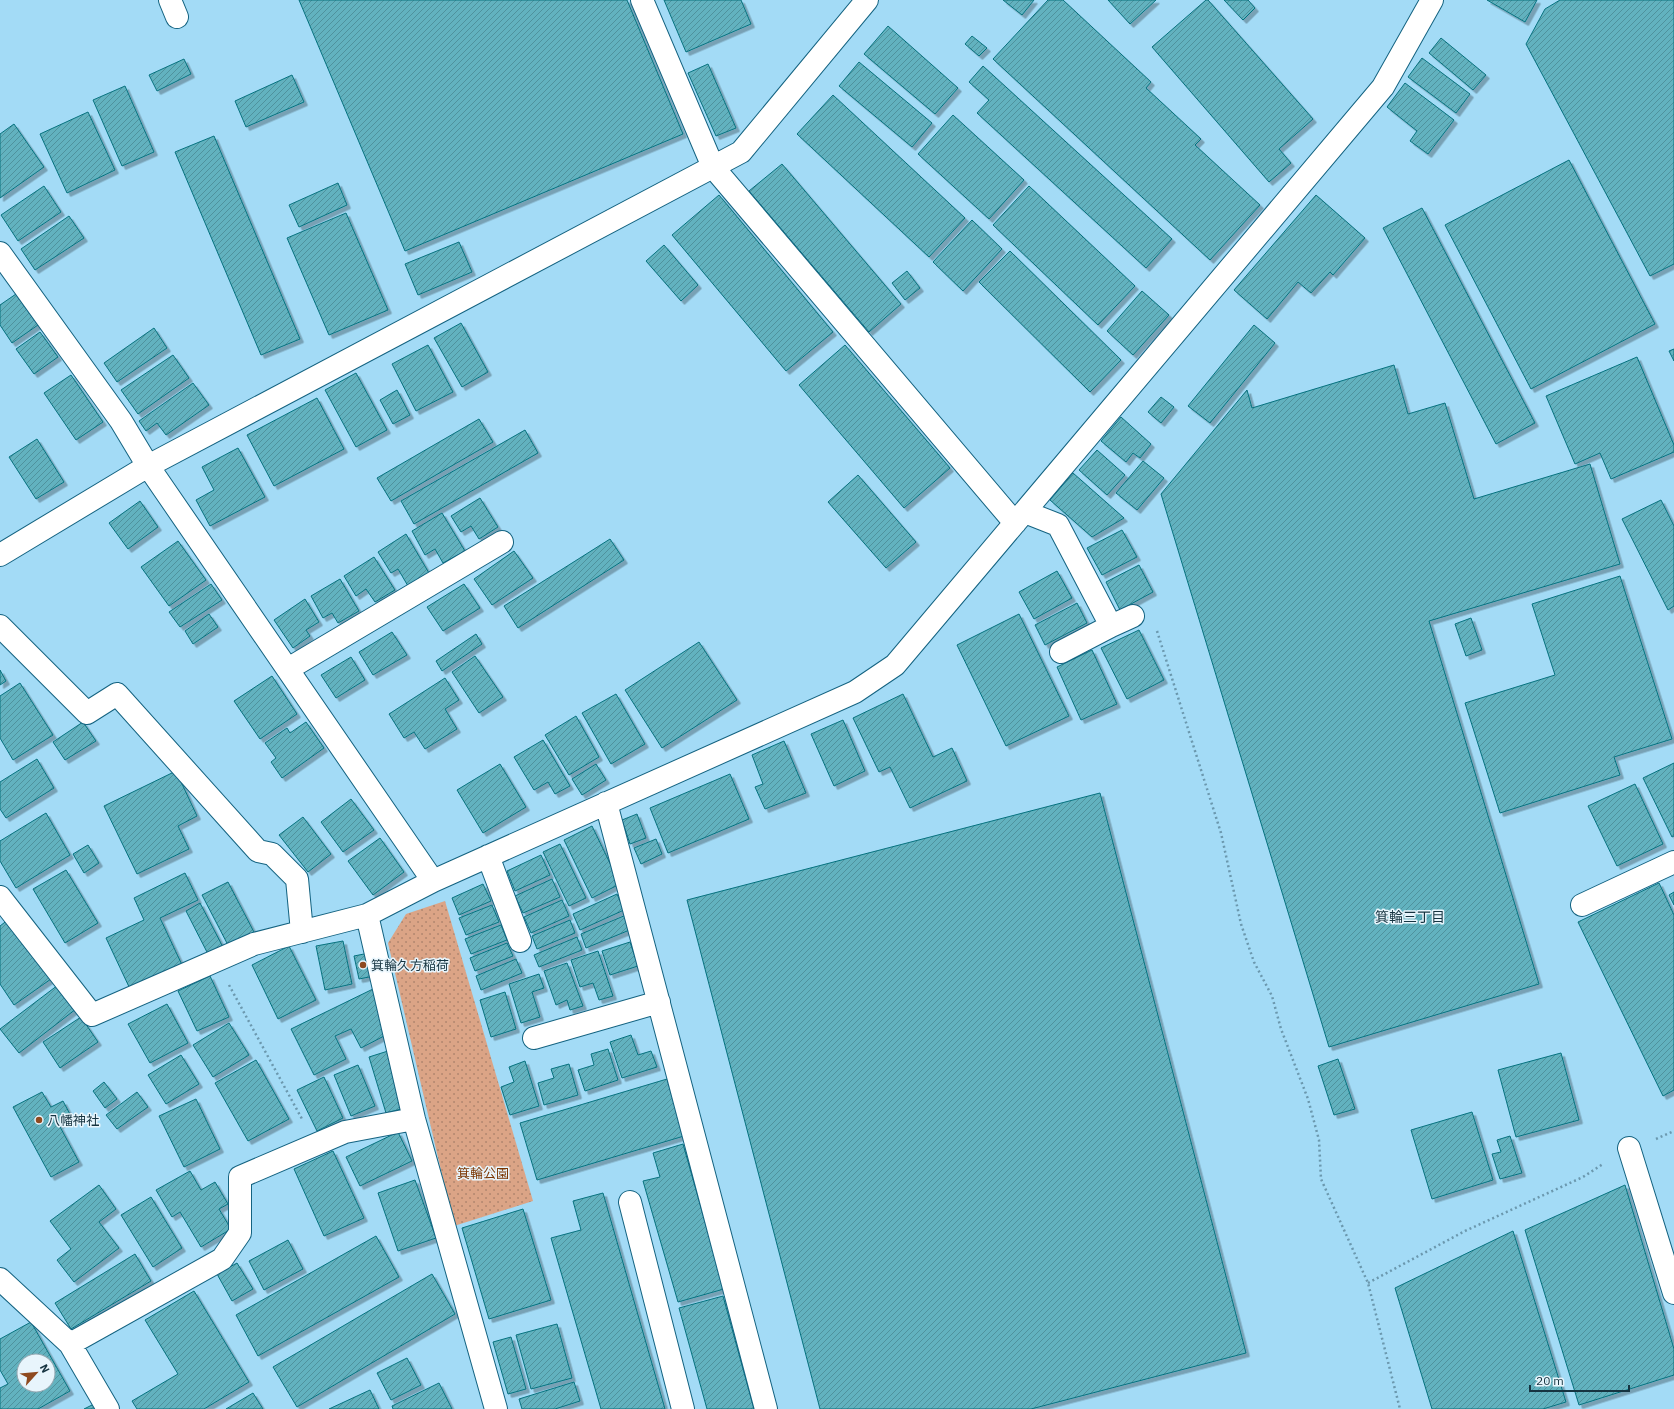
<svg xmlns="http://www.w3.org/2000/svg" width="1674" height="1409" viewBox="0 0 1674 1409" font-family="'IBM Plex Sans','Noto Sans JP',sans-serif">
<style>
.grass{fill:url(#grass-dots)}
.building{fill:url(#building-hatch);stroke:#06727f;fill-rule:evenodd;filter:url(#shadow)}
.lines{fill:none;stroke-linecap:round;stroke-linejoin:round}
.minor-casing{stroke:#146381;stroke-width:24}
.path{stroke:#6b98ae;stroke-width:2.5;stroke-dasharray:2 3;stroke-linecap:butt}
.minor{stroke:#fff;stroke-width:22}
.poi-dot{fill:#8f4a20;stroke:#e8f5fc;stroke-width:1.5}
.labels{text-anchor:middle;stroke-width:3;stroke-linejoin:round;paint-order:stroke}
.poi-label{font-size:13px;fill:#163441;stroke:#e8f5fc;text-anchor:start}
.park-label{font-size:13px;fill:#7a3500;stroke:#e8f5fc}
.neighbourhood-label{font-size:14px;fill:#163441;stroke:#e8f5fc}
</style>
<defs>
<pattern id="grass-dots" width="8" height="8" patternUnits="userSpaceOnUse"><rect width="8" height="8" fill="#dba486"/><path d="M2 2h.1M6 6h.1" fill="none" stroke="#b1866f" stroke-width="1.8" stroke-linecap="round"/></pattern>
<pattern id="building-hatch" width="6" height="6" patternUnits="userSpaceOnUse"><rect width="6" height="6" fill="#62b2bf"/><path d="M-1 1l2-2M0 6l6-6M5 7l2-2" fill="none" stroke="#50929d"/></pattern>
<filter id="shadow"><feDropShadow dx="3.5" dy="3.5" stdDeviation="0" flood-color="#0004"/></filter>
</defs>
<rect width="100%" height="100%" fill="#a3dbf6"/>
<path class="grass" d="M 445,901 L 533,1201 L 454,1226 L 388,943 L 406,914 Z"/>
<path class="building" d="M 299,0 L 627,0 L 683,134 L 405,251 Z
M 664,0 L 741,0 L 751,24 L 686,52 Z
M 1003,0 L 1034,0 L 1022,15 Z
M 1048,0 L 1063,0 L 1151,82 L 1146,88 L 1201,139 L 1195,145 L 1260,205 L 1210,260 L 993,59 Z
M 1108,0 L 1156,0 L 1130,24 Z
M 1206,0 L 1208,0 L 1313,119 L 1279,149 L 1291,163 L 1269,182 L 1152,47 Z
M 1224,0 L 1248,0 L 1255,8 L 1243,20 Z
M 1487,0 L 1537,0 L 1525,22 Z
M 1560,0 L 1674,0 L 1674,264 L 1650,276 L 1526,44 L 1545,9 Z
M 888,26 L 958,88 L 935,114 L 864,54 Z
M 972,36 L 987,48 L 979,56 L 965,44 Z
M 1441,38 L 1486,75 L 1473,90 L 1429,53 Z
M 1422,58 L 1470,94 L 1456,113 L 1408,77 Z
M 184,59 L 191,74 L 157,91 L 149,75 Z
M 859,62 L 932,123 L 912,147 L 839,86 Z
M 708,64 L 736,128 L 716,136 L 688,73 Z
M 983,66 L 1172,239 L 1146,268 L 977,113 L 989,100 L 969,82 Z
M 292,75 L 304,102 L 246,127 L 235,101 Z
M 1405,83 L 1454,120 L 1428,154 L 1410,141 L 1417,131 L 1387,107 Z
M 125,86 L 154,152 L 122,166 L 93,100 Z
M 833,95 L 965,218 L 929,257 L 797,134 Z
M 88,112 L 115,170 L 67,193 L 40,134 Z
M 953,115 L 1024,180 L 989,219 L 918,154 Z
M 14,124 L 44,167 L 0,198 L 0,134 Z
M 214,136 L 300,339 L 261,355 L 175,152 Z
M 1569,160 L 1655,324 L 1531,389 L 1445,225 Z
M 782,164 L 901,304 L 869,332 L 749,191 Z
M 338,183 L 347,205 L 299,227 L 289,205 Z
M 44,186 L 61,212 L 18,241 L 1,215 Z
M 1029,186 L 1135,286 L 1098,325 L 993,225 Z
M 719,195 L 833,332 L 786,371 L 672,235 Z
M 1316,195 L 1365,238 L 1333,275 L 1330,272 L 1311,293 L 1298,282 L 1267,319 L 1234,290 Z
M 1422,208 L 1535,423 L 1496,444 L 1383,228 Z
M 346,213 L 388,310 L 329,335 L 287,238 Z
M 69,216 L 84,238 L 35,270 L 21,249 Z
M 972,220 L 1002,249 L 963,291 L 933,262 Z
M 459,242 L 472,272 L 418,295 L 405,264 Z
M 664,245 L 698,285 L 681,301 L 646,261 Z
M 1010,251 L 1121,360 L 1090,392 L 979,282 Z
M 907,271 L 920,288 L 905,300 L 892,283 Z
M 1142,291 L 1169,315 L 1133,355 L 1107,331 Z
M 16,294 L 38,325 L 12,343 L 0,325 L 0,305 Z
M 461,323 L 488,372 L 462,387 L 434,338 Z
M 1254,325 L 1275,343 L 1210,423 L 1188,406 Z
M 154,328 L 167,348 L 117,382 L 104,363 Z
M 40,332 L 58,357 L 34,374 L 16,349 Z
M 428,345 L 453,392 L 416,411 L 392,364 Z
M 845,345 L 950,468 L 904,508 L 799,385 Z
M 1674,349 L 1674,361 L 1669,351 Z
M 173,355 L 189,378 L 138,414 L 121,390 Z
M 1637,357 L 1674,445 L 1674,452 L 1611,479 L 1600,453 L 1575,464 L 1546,396 Z
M 1394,365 L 1408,414 L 1445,403 L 1474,499 L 1590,464 L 1620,564 L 1429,621 L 1539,984 L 1329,1047 L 1161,494 L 1247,390 L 1252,408 Z
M 356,373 L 387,430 L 356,447 L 325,390 Z
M 71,375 L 103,422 L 76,440 L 44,393 Z
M 193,383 L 209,405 L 166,435 L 157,423 L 146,431 L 139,421 Z
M 397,390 L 410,415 L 393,424 L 380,400 Z
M 1161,397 L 1174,407 L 1161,423 L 1148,412 Z
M 317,398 L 344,449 L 274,486 L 247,435 Z
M 1121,417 L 1151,444 L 1140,458 L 1133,453 L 1126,462 L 1101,441 Z
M 479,419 L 493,442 L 391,501 L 377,478 Z
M 525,430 L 538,453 L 414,524 L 401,501 Z
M 37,439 L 64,482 L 36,499 L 9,457 Z
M 238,448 L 265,497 L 210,526 L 196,500 L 214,490 L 202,467 Z
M 1097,450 L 1125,475 L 1107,495 L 1079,470 Z
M 1143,461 L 1164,478 L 1137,510 L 1116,493 Z
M 1073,473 L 1124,518 L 1092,537 L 1050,500 Z
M 858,475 L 916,542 L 886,568 L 828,502 Z
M 480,498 L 498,527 L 479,539 L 471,526 L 461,532 L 451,516 Z
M 1661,500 L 1674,526 L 1674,606 L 1668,610 L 1622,519 Z
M 140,501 L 158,527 L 128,549 L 109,523 Z
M 442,513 L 465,551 L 443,563 L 435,549 L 425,555 L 412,531 Z
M 1122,530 L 1137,557 L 1102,575 L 1087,548 Z
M 406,534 L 429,573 L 408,586 L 398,569 L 391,573 L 378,552 Z
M 610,539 L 624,560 L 518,628 L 504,606 Z
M 178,541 L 206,580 L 169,606 L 141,567 Z
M 514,551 L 533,578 L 492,605 L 474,579 Z
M 374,557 L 395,590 L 375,602 L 366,589 L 356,596 L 344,576 Z
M 1139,565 L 1153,592 L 1120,610 L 1106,582 Z
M 1057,571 L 1072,598 L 1034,619 L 1019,592 Z
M 1620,576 L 1672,739 L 1614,757 L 1620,775 L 1500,813 L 1465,703 L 1555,675 L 1532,604 Z
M 340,579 L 359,611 L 338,623 L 332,613 L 323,618 L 311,596 Z
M 211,584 L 222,600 L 180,627 L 169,612 Z
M 464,584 L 480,608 L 443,631 L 427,607 Z
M 305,599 L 319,622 L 306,630 L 310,636 L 293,648 L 274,620 Z
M 1077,603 L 1087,623 L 1045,645 L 1035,625 Z
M 209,614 L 218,627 L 193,644 L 185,631 Z
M 1019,614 L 1069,716 L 1006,746 L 957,645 Z
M 1471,618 L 1482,650 L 1466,656 L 1455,624 Z
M 1139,630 L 1164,680 L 1127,699 L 1101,648 Z
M 392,632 L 407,655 L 373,675 L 359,652 Z
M 476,634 L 482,644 L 442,671 L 436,661 Z
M 699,642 L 737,700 L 662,748 L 625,690 Z
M 1092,650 L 1117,704 L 1081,720 L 1057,667 Z
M 475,656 L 503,697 L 479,713 L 452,672 Z
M 351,657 L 365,680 L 336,698 L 321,675 Z
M 0,670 L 6,681 L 0,685 Z
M 272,676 L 297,714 L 260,739 L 234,701 Z
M 445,678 L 459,700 L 445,709 L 457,729 L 425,749 L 414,732 L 404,738 L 389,714 Z
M 20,683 L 53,735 L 13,760 L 0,738 L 0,696 Z
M 616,694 L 645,744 L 611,764 L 582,713 Z
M 903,694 L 933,757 L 952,748 L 967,781 L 910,808 L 890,767 L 879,772 L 853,718 Z
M 576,716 L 599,757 L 569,775 L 545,735 Z
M 843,720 L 865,771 L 834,786 L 811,734 Z
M 83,722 L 96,741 L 65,760 L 53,742 Z
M 306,722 L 324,748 L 282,778 L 271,762 L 276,758 L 265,743 L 287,728 L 290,733 Z
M 543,740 L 570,786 L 555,794 L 548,782 L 534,790 L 514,757 Z
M 784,741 L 806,793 L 765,809 L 755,787 L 763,784 L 752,755 Z
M 37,759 L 54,788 L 6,818 L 0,809 L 0,782 Z
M 1674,763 L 1674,836 L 1672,837 L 1643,778 Z
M 500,764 L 526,807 L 483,833 L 457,790 Z
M 596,764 L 606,780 L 582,795 L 572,779 Z
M 176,771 L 197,816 L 178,826 L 189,849 L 137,874 L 104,806 Z
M 730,774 L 749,819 L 668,853 L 650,808 Z
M 1635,784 L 1663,844 L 1617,866 L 1588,806 Z
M 1100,793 L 1246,1353 L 1031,1409 L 820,1409 L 687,900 Z
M 351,799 L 374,830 L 343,852 L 321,822 Z
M 46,813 L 70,855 L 16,888 L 0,861 L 0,841 Z
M 637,814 L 646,838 L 630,844 L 622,820 Z
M 303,817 L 331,854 L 308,872 L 279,835 Z
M 592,826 L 620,884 L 592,898 L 564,840 Z
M 380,838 L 404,872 L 373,895 L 348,861 Z
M 656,839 L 662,854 L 641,864 L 634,848 Z
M 560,844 L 586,898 L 569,906 L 543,852 Z
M 88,845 L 99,863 L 84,873 L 73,854 Z
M 541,855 L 550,875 L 515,891 L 507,871 Z
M 66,870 L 98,923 L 65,943 L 33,889 Z
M 185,873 L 198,900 L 160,918 L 183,967 L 131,991 L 106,938 L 144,920 L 134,898 Z
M 552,879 L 560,897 L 523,913 L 515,896 Z
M 228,882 L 255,934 L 229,947 L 202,895 Z
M 1659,883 L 1674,915 L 1674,1090 L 1663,1096 L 1578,922 Z
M 483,884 L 491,901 L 459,915 L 452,898 Z
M 1674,892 L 1674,905 L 1669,895 Z
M 617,894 L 624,910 L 580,930 L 573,914 Z
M 562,900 L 569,916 L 531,933 L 524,917 Z
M 200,903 L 224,949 L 209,956 L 186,911 Z
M 492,905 L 499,922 L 466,935 L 459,918 Z
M 626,915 L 632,929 L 586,948 L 581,934 Z
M 9,919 L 51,979 L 14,1005 L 0,984 L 0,926 Z
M 570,920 L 575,933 L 537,949 L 532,936 Z
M 501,925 L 507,940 L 471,954 L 465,939 Z
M 577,937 L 582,950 L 539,967 L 534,955 Z
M 343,941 L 352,984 L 325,990 L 316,946 Z
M 630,942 L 638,966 L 610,975 L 602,951 Z
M 507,943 L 513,956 L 475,971 L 470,958 Z
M 289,946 L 316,1000 L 278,1019 L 252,965 Z
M 598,951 L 613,996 L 599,1000 L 593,983 L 580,987 L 571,960 Z
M 369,953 L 374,976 L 359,979 L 354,956 Z
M 516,959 L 522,973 L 481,990 L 476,976 Z
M 567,963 L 583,1006 L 570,1010 L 567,1000 L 556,1005 L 544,971 Z
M 539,974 L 544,988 L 532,992 L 540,1017 L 521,1023 L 509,984 Z
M 210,976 L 229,1017 L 197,1031 L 178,991 Z
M 58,985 L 76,1009 L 19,1053 L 0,1029 Z
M 373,989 L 386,1035 L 361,1048 L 351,1029 L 335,1036 L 346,1059 L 314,1075 L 291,1029 Z
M 505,992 L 516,1029 L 491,1037 L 480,1000 Z
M 167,1004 L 188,1043 L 150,1063 L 128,1024 Z
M 81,1017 L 98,1042 L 60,1068 L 43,1042 Z
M 229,1023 L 249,1055 L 213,1077 L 193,1045 Z
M 631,1035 L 638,1055 L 651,1051 L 657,1067 L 622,1078 L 610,1042 Z
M 608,1049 L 618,1080 L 585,1091 L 578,1070 L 594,1065 L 591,1054 Z
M 388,1051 L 405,1108 L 386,1113 L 369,1057 Z
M 1561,1053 L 1579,1120 L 1516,1137 L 1498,1070 Z
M 181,1055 L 199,1084 L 166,1104 L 148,1075 Z
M 1338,1059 L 1355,1109 L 1334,1115 L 1318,1066 Z
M 256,1060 L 289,1119 L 248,1141 L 215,1083 Z
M 525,1061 L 539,1106 L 510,1115 L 501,1087 L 514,1082 L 509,1067 Z
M 569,1064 L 578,1095 L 544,1105 L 538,1083 L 554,1078 L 551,1069 Z
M 358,1065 L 375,1106 L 351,1116 L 334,1075 Z
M 324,1077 L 343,1118 L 317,1131 L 297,1090 Z
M 667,1079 L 684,1136 L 537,1180 L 520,1123 Z
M 104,1082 L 117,1099 L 105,1108 L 93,1091 Z
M 42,1092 L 51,1107 L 63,1101 L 72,1118 L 59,1125 L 79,1162 L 51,1177 L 13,1107 Z
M 137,1092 L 148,1107 L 117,1129 L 106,1115 Z
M 196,1099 L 220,1149 L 184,1167 L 159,1116 Z
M 1472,1112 L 1493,1180 L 1432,1199 L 1411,1130 Z
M 398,1132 L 412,1161 L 360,1186 L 346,1157 Z
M 1510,1136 L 1522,1173 L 1500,1179 L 1492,1154 L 1501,1152 L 1497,1140 Z
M 683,1144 L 724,1289 L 678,1302 L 643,1181 L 660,1177 L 653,1153 Z
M 333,1151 L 364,1218 L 324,1236 L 294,1169 Z
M 190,1171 L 201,1190 L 215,1182 L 228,1204 L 219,1209 L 231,1229 L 201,1247 L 180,1212 L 172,1217 L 156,1190 Z
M 415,1180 L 436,1238 L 398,1251 L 378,1193 Z
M 99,1185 L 116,1209 L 99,1222 L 119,1248 L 74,1282 L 57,1260 L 71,1249 L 50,1221 Z
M 1625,1185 L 1674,1349 L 1674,1375 L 1579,1405 L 1525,1230 Z
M 603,1193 L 665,1409 L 601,1409 L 551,1238 L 581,1230 L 573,1201 Z
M 151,1197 L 182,1248 L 153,1267 L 121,1215 Z
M 523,1209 L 551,1300 L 489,1319 L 462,1228 Z
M 1513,1231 L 1566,1402 L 1543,1409 L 1432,1409 L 1395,1288 Z
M 376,1236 L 399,1277 L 258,1356 L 236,1315 Z
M 288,1240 L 303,1269 L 264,1290 L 249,1261 Z
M 135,1254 L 151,1281 L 71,1329 L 55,1303 Z
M 237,1263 L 253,1289 L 232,1301 L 217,1274 Z
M 432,1274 L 455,1314 L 297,1407 L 273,1367 Z
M 194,1291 L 249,1382 L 204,1409 L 137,1409 L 132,1401 L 178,1374 L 145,1320 Z
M 723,1296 L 754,1409 L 707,1409 L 679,1308 Z
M 31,1322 L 70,1391 L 38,1409 L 0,1409 L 0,1388 L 8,1384 L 0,1370 L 0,1339 ZM 24,1361 L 48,1361 L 48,1385 L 24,1385 Z
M 557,1324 L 572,1378 L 531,1389 L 516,1335 Z
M 511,1337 L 526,1389 L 508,1394 L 493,1342 Z
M 407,1358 L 421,1385 L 391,1400 L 377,1373 Z
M 574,1382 L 580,1401 L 555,1409 L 522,1409 L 519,1399 Z
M 439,1383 L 452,1409 L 393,1409 L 392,1406 Z
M 370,1390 L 379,1409 L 329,1409 Z
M 253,1393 L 263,1409 L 226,1409 Z
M 98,1402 L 101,1409 L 84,1409 Z"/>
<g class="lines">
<g class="minor-casing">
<path id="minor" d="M 170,0 L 177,17
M 642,0 L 713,167 L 1015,523
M 0,253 L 121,421 L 148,466 L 433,881
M 1025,512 L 1058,525 L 1111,626
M 0,555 L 148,466 L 741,152 L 867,0
M 0,626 L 87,713 L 117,694 L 258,851 L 272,854 L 297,879 L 302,932
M 1061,652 L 1111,626 L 1133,616
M 288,669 L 502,542
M 606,803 L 766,1409
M 488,856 L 520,941
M 0,897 L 92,1015 L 254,944 L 367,915 L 433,881 L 855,692 L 895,665 L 1383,87 L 1432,0
M 1582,905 L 1674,862
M 367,915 L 414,1119 L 496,1409
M 534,1038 L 659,1002
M 1629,1148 L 1674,1293
M 630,1202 L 683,1409
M 0,1279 L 70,1344 L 108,1409
M 70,1344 L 222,1259 L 240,1233 L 240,1177 L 345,1132 L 414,1119"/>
</g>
<path class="path" d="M 1157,631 L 1221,833 L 1241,924 L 1254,962 L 1272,996 L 1281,1029 L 1308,1099 L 1319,1140 L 1321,1179 L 1368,1283 L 1400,1409
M 229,985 L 302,1119
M 1656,1139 L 1674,1131
M 1368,1283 L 1465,1231 L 1583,1177 L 1603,1164"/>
<use href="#minor" class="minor"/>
</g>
<g class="poi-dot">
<circle cx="363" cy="965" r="4"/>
<circle cx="39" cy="1120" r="4"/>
</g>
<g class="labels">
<g class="poi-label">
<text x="371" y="970">箕輪久方稲荷</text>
<text x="47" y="1125">八幡神社</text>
</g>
<g class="park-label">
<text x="483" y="1178">箕輪公園</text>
</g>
<g class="neighbourhood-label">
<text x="1410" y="922">箕輪三丁目</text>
</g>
</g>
<g transform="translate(36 1373) rotate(63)"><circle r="19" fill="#e8f5fc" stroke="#94a8b1"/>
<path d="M0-3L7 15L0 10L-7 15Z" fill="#8f4a20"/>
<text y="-6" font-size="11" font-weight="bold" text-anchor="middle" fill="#163441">N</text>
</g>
<path d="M1530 1385v6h99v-6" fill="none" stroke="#163441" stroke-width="2"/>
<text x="1536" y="1385" font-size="12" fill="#163441" stroke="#e8f5fc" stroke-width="3" paint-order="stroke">20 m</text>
</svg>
